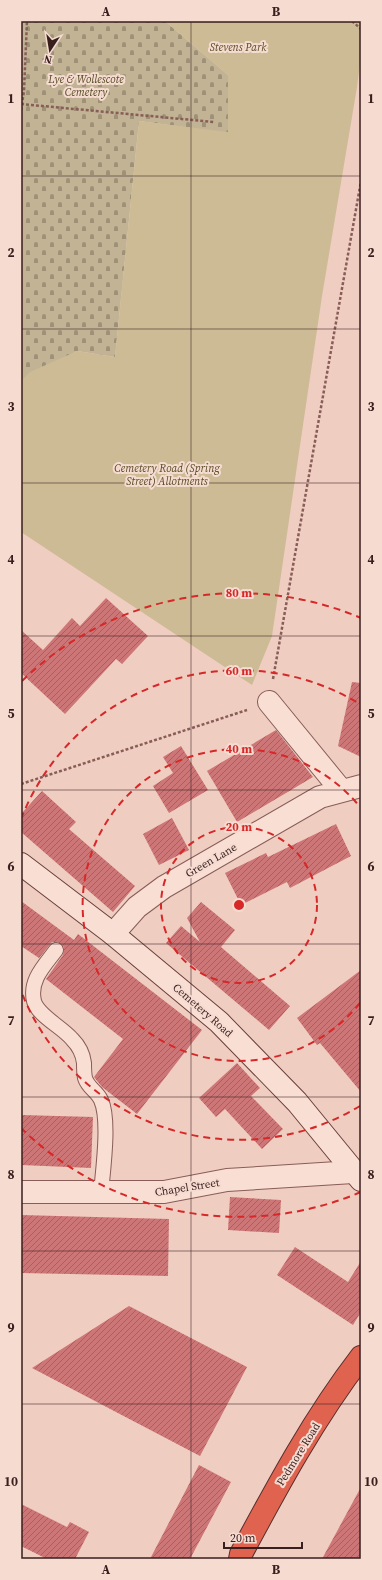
<svg xmlns="http://www.w3.org/2000/svg" width="382" height="1580" viewBox="0 0 382 1580" font-family="'Source Serif 4',serif">
<style>
.cemetery{fill:url(#cemetery-stones)}
.green{fill:#cdbb95}
.building{fill:url(#building-hatch)}
.lines{fill:none;stroke-linecap:round;stroke-linejoin:round}
.lane-casing{stroke:#885d58;stroke-width:16}
.street-casing{stroke:#885d58;stroke-width:24}
.secondary-casing{stroke:#6a3f3b;stroke-width:24}
.highway-casing{stroke:#562e2d;stroke-width:24}
.path{stroke:#885d58;stroke-width:2.5;stroke-dasharray:3 2;stroke-linecap:butt}
.lane{stroke:#f9ded4;stroke-width:14}
.street{stroke:#f9ded4;stroke-width:22}
.secondary{stroke:#f9ded4;stroke-width:22}
.highway{stroke:#e06350;stroke-width:22}
.grid{fill:none;stroke:#381e1d;stroke-width:1;stroke-opacity:0.55}
.ring{fill:none;stroke:#d62828;stroke-width:2;stroke-dasharray:7 5}
.labels{text-anchor:middle;stroke-width:4;stroke-linejoin:round;paint-order:stroke}
.park-label{font-size:11px;font-style:italic;fill:#544c23;stroke:#f6dbd1}
.street-label{font-size:11px;fill:#381e1d;stroke:#f6dbd1}
.centre{fill:#d62828;stroke:#f6dbd1;stroke-width:2}
.ring-label{font-size:12px;text-anchor:middle;font-weight:bold;fill:#d62828;stroke:#f6dbd1;stroke-width:4;stroke-linejoin:round;paint-order:stroke}
.neatline{fill:none;stroke:#381e1d;stroke-width:1.5}
.grid-label{font-size:13px;text-anchor:middle;font-weight:bold;fill:#381e1d}
</style>
<defs>
<pattern id="cemetery-stones" width="16" height="16" patternUnits="userSpaceOnUse"><rect width="16" height="16" fill="#c1b394"/><path d="M2 7V4a2 2 0 0 1 4 0v3zM10 15v-3a2 2 0 0 1 4 0v3z" fill="#9e9178"/></pattern>
<pattern id="building-hatch" width="6" height="6" patternUnits="userSpaceOnUse"><rect width="6" height="6" fill="#cd7677"/><path d="M-1 1l2-2M0 6l6-6M5 7l2-2" fill="none" stroke="#a76061"/></pattern>
</defs>
<rect width="100%" height="100%" fill="#efcdc1"/>
<path class="cemetery" d="M 21,21 L 165,21 L 228,75 L 228,133 L 139,121 L 115,357 L 77,351 L 21,381 Z"/>
<path class="green" d="M 165,21 L 361,21 L 361,56 L 357,87 L 322,296 L 272,636 L 252,685 L 21,532 L 21,381 L 30,372 L 77,351 L 115,357 L 139,121 L 228,132 L 228,75 Z"/>
<path class="building" d="M 106,598 L 148,636 L 122,664 L 116,659 L 65,714 L 21,673 L 21,630 L 43,650 L 72,618 L 80,626 Z
M 352,682 L 361,683 L 361,757 L 338,746 Z
M 276,730 L 313,777 L 237,822 L 207,771 Z
M 181,746 L 208,790 L 169,813 L 153,786 L 173,773 L 163,757 Z
M 42,791 L 76,822 L 69,829 L 135,886 L 113,912 L 21,832 L 21,814 Z
M 172,818 L 189,850 L 159,865 L 143,834 Z
M 336,824 L 351,856 L 290,888 L 287,882 L 241,905 L 225,873 L 266,853 L 268,857 Z
M 21,901 L 74,940 L 78,934 L 202,1030 L 137,1114 L 102,1087 L 94,1077 L 123,1039 L 46,979 L 63,955 L 64,947 L 61,944 L 57,942 L 52,942 L 39,958 L 21,946 Z
M 201,902 L 235,930 L 221,947 L 290,1006 L 269,1030 L 166,943 L 181,926 L 200,942 L 187,918 Z
M 361,970 L 361,1092 L 320,1043 L 317,1045 L 297,1018 Z
M 237,1063 L 260,1088 L 251,1096 L 283,1129 L 262,1149 L 225,1109 L 216,1117 L 199,1098 Z
M 21,1115 L 93,1117 L 91,1168 L 21,1165 Z
M 230,1197 L 281,1200 L 279,1233 L 228,1230 Z
M 21,1215 L 169,1219 L 168,1276 L 21,1273 Z
M 295,1247 L 348,1282 L 361,1261 L 361,1312 L 353,1325 L 277,1275 Z
M 129,1306 L 247,1367 L 200,1456 L 32,1368 Z
M 199,1465 L 231,1482 L 190,1559 L 150,1559 Z
M 361,1487 L 361,1559 L 322,1559 Z
M 21,1504 L 67,1527 L 70,1522 L 89,1532 L 75,1559 L 47,1559 L 21,1546 Z"/>
<g class="lines">
<g class="lane-casing">
<path id="lane" d="M 56,950 C 45,965 29,980 34,1001 C 37,1015 62,1027 72,1039 C 78,1045 83,1054 84,1063 C 84,1068 84,1073 85,1078 C 88,1088 97,1091 101,1100 C 110,1120 103,1169 101,1193"/>
</g>
<g class="street-casing">
<path id="street" d="M 269,702 L 341,790
M 113,934 L 137,907 L 164,887 L 320,797 L 361,786
M 21,1192 L 164,1192 L 227,1180 L 353,1172"/>
</g>
<g class="secondary-casing">
<path id="secondary" d="M 21,864 L 113,934 L 219,1022 L 297,1102 L 361,1180"/>
</g>
<g class="highway-casing">
<path id="highway" d="M 240,1559 L 241,1554 C 277,1487 314,1418 361,1357"/>
</g>
<path class="path" d="M 352,21 L 361,29
M 21,104 L 214,122
M 21,110 L 24,91 L 27,21
M 273,679 L 361,181
M 21,784 L 247,710"/>
<use href="#lane" class="lane"/>
<use href="#street" class="street"/>
<use href="#secondary" class="secondary"/>
<use href="#highway" class="highway"/>
</g>
<path class="grid" d="M 191,21 L 191,1559M 21,176 L 361,176M 21,329 L 361,329M 21,483 L 361,483M 21,636 L 361,636M 21,790 L 361,790M 21,944 L 361,944M 21,1097 L 361,1097M 21,1251 L 361,1251M 21,1404 L 361,1404"/>
<g class="ring">
<circle cx="239" cy="905" r="78"/>
<path d="M360 1003A156 156 0 1 1 360 807"/>
<path d="M360 1106A234 234 0 0 1 21 991M21 819A234 234 0 0 1 360 704"/>
<path d="M361 1192A312 312 0 0 1 22 1129M22 681A312 312 0 0 1 361 618"/>
</g>
<g class="labels">
<g class="park-label">
<text x="238" y="51">Stevens Park</text>
<text x="86" y="83">Lye &amp; Wollescote<tspan x="86" dy="13">Cemetery</tspan></text>
<text x="167" y="472">Cemetery Road (Spring<tspan x="167" dy="13">Street) Allotments</tspan></text>
</g>
<g class="street-label">
<text transform="translate(211 860) rotate(-30)" y="4">Green Lane</text>
<text transform="translate(203 1010) rotate(41)" y="4">Cemetery Road</text>
<text transform="translate(187 1187) rotate(-9)" y="4">Chapel Street</text>
<text transform="translate(298 1454) rotate(-58)" y="4">Pedmore Road</text>
</g>
</g>
<circle cx="239" cy="905" r="6" class="centre"/>
<g class="ring-label">
<text x="239" y="597">80 m</text>
<text x="239" y="675">60 m</text>
<text x="239" y="753">40 m</text>
<text x="239" y="831">20 m</text>
</g>
<rect width="382" height="1580" fill="none" stroke="#f6dbd1" stroke-width="44"/>
<g transform="translate(50 50) rotate(192)" stroke="#f6dbd1" stroke-width="3" paint-order="stroke">
<path d="M0-3L7 15L0 10L-7 15Z" fill="#381e1d"/>
<text y="-6" font-size="11" font-weight="bold" text-anchor="middle" fill="#381e1d">N</text>
</g>
<path d="M224 1542v6h78v-6" fill="none" stroke="#381e1d" stroke-width="2"/>
<text x="230" y="1542" font-size="12" fill="#381e1d" stroke="#f6dbd1" stroke-width="3" paint-order="stroke">20 m</text>
<rect x="22" y="22" width="338" height="1536" class="neatline"/>
<g class="grid-label">
<text x="106" y="16">A</text>
<text x="276" y="16">B</text>
<text x="11" y="103">1</text>
<text x="371" y="103">1</text>
<text x="11" y="257">2</text>
<text x="371" y="257">2</text>
<text x="11" y="411">3</text>
<text x="371" y="411">3</text>
<text x="11" y="564">4</text>
<text x="371" y="564">4</text>
<text x="11" y="718">5</text>
<text x="371" y="718">5</text>
<text x="11" y="871">6</text>
<text x="371" y="871">6</text>
<text x="11" y="1025">7</text>
<text x="371" y="1025">7</text>
<text x="11" y="1179">8</text>
<text x="371" y="1179">8</text>
<text x="11" y="1332">9</text>
<text x="371" y="1332">9</text>
<text x="11" y="1486">10</text>
<text x="371" y="1486">10</text>
<text x="106" y="1574">A</text>
<text x="276" y="1574">B</text>
</g>
</svg>
